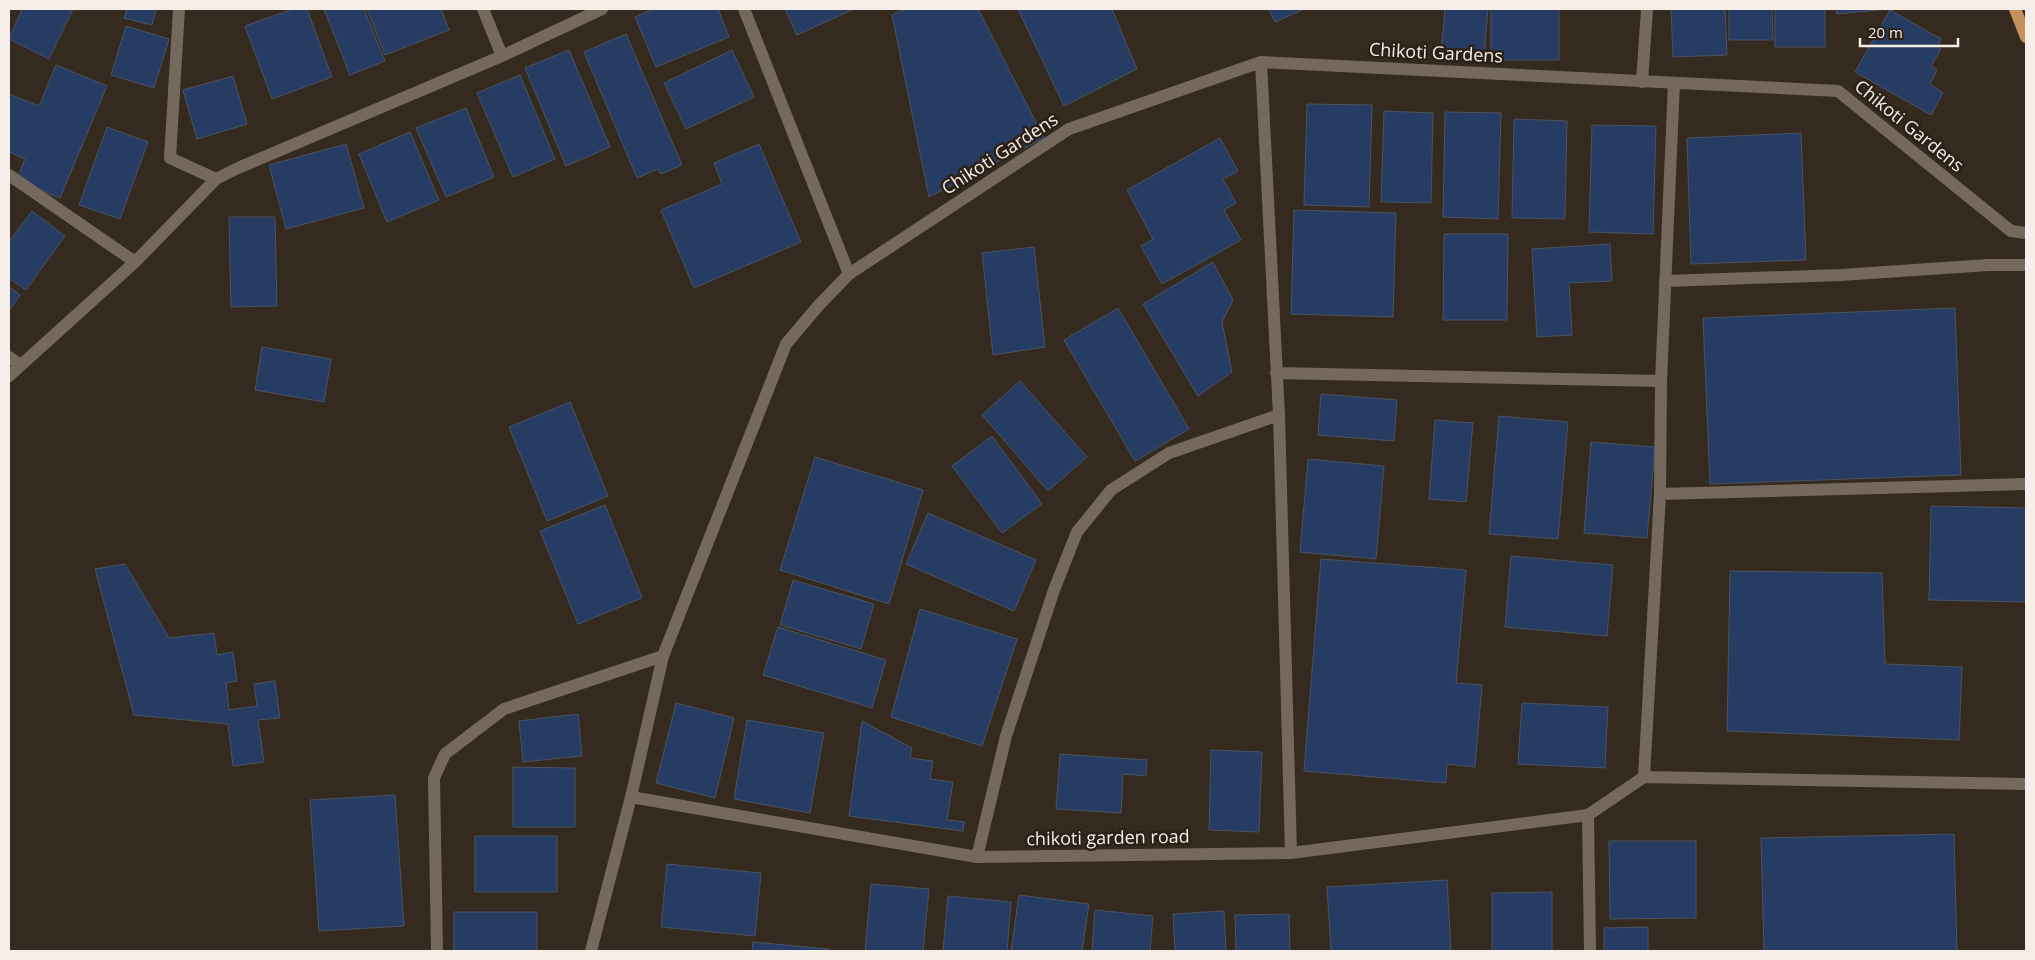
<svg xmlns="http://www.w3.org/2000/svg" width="2035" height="960" viewBox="0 0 2035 960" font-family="'Open Sans',sans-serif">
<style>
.building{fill:#273c62;stroke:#4b5360}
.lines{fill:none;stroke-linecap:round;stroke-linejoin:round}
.lane{stroke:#75685d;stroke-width:12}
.street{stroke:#75685d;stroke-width:12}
.primary{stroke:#c4905e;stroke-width:12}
.labels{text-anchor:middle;stroke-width:5;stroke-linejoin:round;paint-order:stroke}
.street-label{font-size:18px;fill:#f6eee8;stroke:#2b2117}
</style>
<rect width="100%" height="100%" fill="#352a20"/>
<path class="building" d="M 22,9 L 73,9 L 49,59 L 9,39 Z
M 127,9 L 156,9 L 152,25 L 124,18 Z
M 293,9 L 307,9 L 332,77 L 272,99 L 245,26 Z
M 324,9 L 364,9 L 385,61 L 350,75 Z
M 367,9 L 441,9 L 449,30 L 385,55 Z
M 654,9 L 718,9 L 729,37 L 656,67 L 635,17 Z
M 785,9 L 854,9 L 797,35 Z
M 905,9 L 978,9 L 1044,138 L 929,197 L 892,15 Z
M 1018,9 L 1112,9 L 1137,69 L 1064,106 Z
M 1269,9 L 1304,9 L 1275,22 Z
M 1445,9 L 1488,9 L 1484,56 L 1441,52 Z
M 1491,9 L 1559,9 L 1559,60 L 1491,60 Z
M 1671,9 L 1725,9 L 1727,55 L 1673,57 Z
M 1729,9 L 1772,9 L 1773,40 L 1729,40 Z
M 1775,9 L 1825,9 L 1825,47 L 1775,47 Z
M 1836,9 L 1888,9 L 1837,14 Z
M 1890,10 L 1941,39 L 1937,47 L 1941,49 L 1931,66 L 1937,70 L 1930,84 L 1943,93 L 1931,115 L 1855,72 Z
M 126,26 L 169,39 L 154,88 L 111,75 Z
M 626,34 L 682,165 L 661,174 L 658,169 L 637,178 L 584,52 Z
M 569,50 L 610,147 L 566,166 L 525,68 Z
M 732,50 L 754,97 L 686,129 L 664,83 Z
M 56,65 L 107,86 L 60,198 L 17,180 L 25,159 L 9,152 L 9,94 L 39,106 Z
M 520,75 L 555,159 L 513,177 L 477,93 Z
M 233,76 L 247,124 L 197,139 L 183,90 Z
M 1307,104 L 1372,105 L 1369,207 L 1304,205 Z
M 466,108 L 494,177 L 446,197 L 416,128 Z
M 1384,111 L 1433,113 L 1431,203 L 1381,202 Z
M 1445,112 L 1501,113 L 1498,219 L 1443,217 Z
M 1514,119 L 1567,121 L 1565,219 L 1512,218 Z
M 1592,125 L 1656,126 L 1653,234 L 1589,232 Z
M 107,127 L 148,142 L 120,219 L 79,205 Z
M 410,132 L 439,200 L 387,222 L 359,154 Z
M 1801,133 L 1806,260 L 1691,264 L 1687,138 Z
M 1220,138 L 1238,171 L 1223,179 L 1236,203 L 1224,210 L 1241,240 L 1162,284 L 1141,246 L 1153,239 L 1127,190 Z
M 346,144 L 364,208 L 286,229 L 269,165 Z
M 759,144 L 801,242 L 694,288 L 661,210 L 722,184 L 714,163 Z
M 1294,210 L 1396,213 L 1393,317 L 1291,314 Z
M 32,211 L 65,236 L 26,290 L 9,278 L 9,242 Z
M 229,217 L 275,217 L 277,306 L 231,307 Z
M 1444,234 L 1508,234 L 1507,320 L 1443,320 Z
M 1610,244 L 1612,281 L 1569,283 L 1572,335 L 1537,337 L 1532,249 Z
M 1034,247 L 1045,347 L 993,355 L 982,253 Z
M 1213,262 L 1233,300 L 1222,322 L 1232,372 L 1198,396 L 1143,304 Z
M 9,287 L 20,295 L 9,311 Z
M 1118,308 L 1189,429 L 1135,461 L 1064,340 Z
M 1955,308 L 1961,475 L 1710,484 L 1703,318 Z
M 262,347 L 331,359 L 324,402 L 255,390 Z
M 1020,381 L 1087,457 L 1048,491 L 982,415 Z
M 1321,394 L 1397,400 L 1394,441 L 1318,435 Z
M 570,402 L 608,496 L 547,521 L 509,427 Z
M 1499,416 L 1568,422 L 1558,539 L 1489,534 Z
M 1435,420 L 1473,423 L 1466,502 L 1429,499 Z
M 992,436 L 1042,504 L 1002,533 L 952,466 Z
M 1591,442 L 1655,447 L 1647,538 L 1584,533 Z
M 815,457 L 923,490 L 889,604 L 780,570 Z
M 1308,459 L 1384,466 L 1376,559 L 1300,552 Z
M 605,505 L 642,598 L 578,624 L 540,531 Z
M 1931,506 L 2026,508 L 2026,602 L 1929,600 Z
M 928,513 L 1036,560 L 1014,611 L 906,564 Z
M 1511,556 L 1613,565 L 1607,636 L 1505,627 Z
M 1321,559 L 1466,570 L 1456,683 L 1482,685 L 1475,767 L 1447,764 L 1446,783 L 1304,771 Z
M 125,564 L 169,638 L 214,633 L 217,655 L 233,652 L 237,681 L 226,683 L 229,710 L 257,706 L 254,684 L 275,681 L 280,718 L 258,720 L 264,762 L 233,766 L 228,724 L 134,715 L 95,569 Z
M 1730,571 L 1882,573 L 1885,664 L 1962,667 L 1959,740 L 1727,731 Z
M 793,580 L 874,604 L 861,649 L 780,625 Z
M 920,609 L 1017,639 L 982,746 L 891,717 Z
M 778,627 L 886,660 L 872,708 L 763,675 Z
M 676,703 L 734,718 L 715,798 L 656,783 Z
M 1522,703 L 1608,707 L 1605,768 L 1518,764 Z
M 578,714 L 582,756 L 523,762 L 519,721 Z
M 747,720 L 824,733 L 810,813 L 734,799 Z
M 862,721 L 912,748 L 910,758 L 933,761 L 930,779 L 953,782 L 947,820 L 964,822 L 963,831 L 849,816 Z
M 1211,750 L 1262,752 L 1259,832 L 1209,830 Z
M 1060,754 L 1147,760 L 1146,776 L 1123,774 L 1121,813 L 1056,809 Z
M 513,767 L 575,768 L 575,827 L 513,827 Z
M 395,795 L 404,926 L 319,931 L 310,800 Z
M 1954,834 L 1957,951 L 1764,951 L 1761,838 Z
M 475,836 L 557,836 L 557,892 L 475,892 Z
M 1609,841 L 1696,841 L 1696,918 L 1610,919 Z
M 667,864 L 761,873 L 755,936 L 661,927 Z
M 1447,880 L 1451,951 L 1331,951 L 1327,887 Z
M 871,884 L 929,889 L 923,951 L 865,951 Z
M 1552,892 L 1552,951 L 1492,951 L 1492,893 Z
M 1019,895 L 1089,904 L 1082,951 L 1011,951 Z
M 948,896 L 1011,902 L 1007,951 L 943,951 Z
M 1095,910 L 1153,916 L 1150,951 L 1092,951 Z
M 1224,911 L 1226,951 L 1175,951 L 1173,914 Z
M 454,912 L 537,912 L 537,951 L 454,951 Z
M 1289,914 L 1290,951 L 1236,951 L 1235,915 Z
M 1648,927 L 1648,951 L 1604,951 L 1604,928 Z
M 753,942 L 829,949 L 829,951 L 752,951 Z"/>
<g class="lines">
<path class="lane" d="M 1665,281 L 1841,275 L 1988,265 L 2026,265
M 437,951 L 434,778 L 445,754 L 504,709 L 663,656"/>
<path class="street" d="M 179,9 L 170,158 L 216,179
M 483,9 L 502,56
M 744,9 L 849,274
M 1261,62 L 1279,415 L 1291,853
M 1642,82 L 1647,9
M 9,175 L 135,262
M 9,357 L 21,365
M 1276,373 L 1661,381
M 9,376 L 135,262 L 216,179 L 238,168 L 502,56 L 602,9
M 1660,494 L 2026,484
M 1644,777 L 2026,784
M 631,797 L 977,857 L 1291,853 L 1588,815
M 977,857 L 1006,736 L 1054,590 L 1077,532 L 1111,490 L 1169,453 L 1279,415
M 591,951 L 631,797 L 663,656 L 786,344 L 819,305 L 849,274 L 1069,129 L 1261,62 L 1838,91 L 2011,231 L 2026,233
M 1590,951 L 1588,815 L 1644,777 L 1660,494 L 1661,381 L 1674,83"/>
<path class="primary" d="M 2015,9 L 2026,37"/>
</g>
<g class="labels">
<g class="street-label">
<text transform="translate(1436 53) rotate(3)" y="6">Chikoti Gardens</text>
<text transform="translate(1909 126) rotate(39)" y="6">Chikoti Gardens</text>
<text transform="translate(1000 154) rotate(-33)" y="6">Chikoti Gardens</text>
<text transform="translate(1108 838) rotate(-1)" y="6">chikoti garden road</text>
</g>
</g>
<rect width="2035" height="960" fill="none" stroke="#f6eee8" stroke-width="20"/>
<path d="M1860 38v8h98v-8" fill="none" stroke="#f6eee8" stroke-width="2.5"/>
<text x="1868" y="38" font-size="15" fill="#f6eee8" stroke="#2b2117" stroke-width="4" paint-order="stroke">20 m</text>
</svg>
